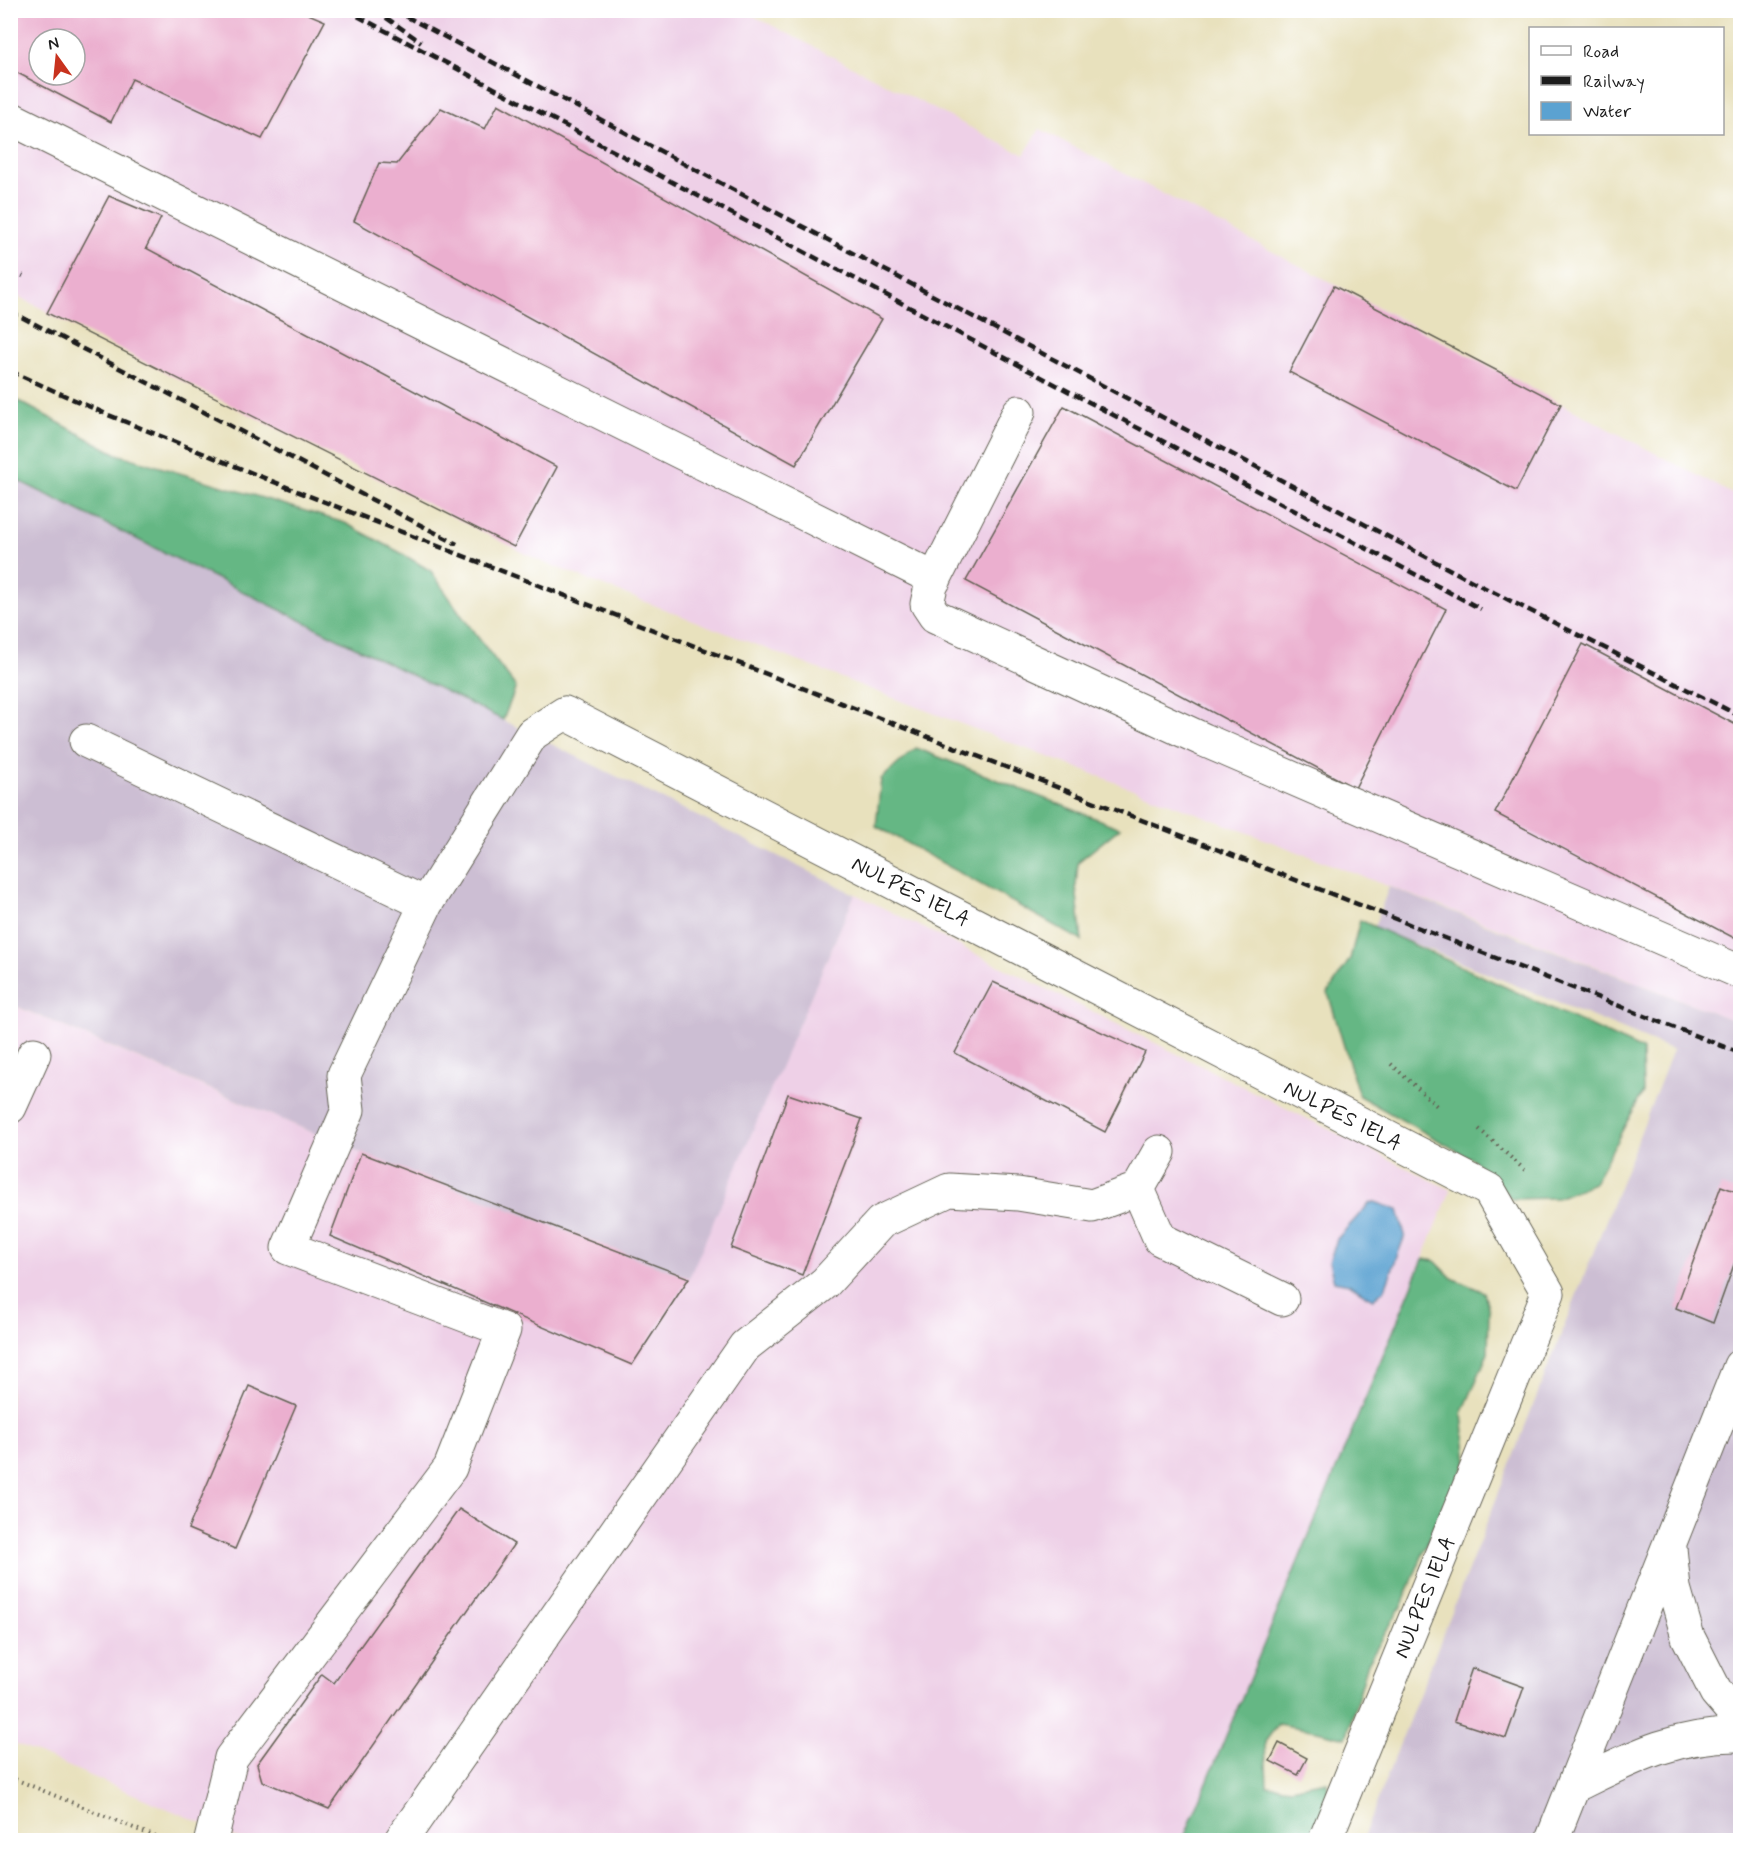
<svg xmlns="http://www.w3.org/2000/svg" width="1751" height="1851" viewBox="0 0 1751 1851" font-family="Mynerve,sans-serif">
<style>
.built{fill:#eed0e7;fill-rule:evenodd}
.industrial{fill:#ccbed3}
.forest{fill:#65b784;stroke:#406a50;stroke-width:1.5}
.water{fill:#5ba2d1;stroke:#3c5f76;stroke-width:1.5}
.building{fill:#ebafcf;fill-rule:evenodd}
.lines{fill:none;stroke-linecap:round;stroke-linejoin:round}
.minor-casing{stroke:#636154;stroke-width:35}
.path{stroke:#636154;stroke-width:4;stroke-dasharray:1.5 4.5;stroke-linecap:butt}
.minor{stroke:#fff;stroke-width:33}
.rail{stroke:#1c1c1c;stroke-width:4.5;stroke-dasharray:9 4.5;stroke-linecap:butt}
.labels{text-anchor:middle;stroke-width:4.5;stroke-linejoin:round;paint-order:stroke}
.street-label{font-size:21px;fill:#1c1c1c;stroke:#fff}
</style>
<rect width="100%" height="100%" fill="#fff"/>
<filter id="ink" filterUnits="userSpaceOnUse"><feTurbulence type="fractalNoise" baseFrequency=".0167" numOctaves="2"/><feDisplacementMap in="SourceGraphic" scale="12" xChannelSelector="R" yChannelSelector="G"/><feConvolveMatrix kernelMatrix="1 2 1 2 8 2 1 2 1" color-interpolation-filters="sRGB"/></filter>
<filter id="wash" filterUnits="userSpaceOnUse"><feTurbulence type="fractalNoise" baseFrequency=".008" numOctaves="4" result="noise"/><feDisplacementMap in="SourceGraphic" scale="24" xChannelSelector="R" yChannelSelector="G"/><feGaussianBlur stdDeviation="1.35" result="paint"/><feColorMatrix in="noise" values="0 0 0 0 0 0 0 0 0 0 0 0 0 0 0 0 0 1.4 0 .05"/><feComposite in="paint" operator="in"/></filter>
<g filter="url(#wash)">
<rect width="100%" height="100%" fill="#e8e1bd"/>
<path class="built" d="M 10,11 L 744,11 L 1024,155 L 1040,129 L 1740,498 L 1740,1023 L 1511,933 L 862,686 L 540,561 L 11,293 ZM 39,39 L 75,39 L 75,75 L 39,75 Z
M 855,894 L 1451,1190 L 1183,1840 L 241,1840 L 11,1742 L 10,1004 L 361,1153 L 688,1278 Z"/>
<path class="industrial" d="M 10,477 L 855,894 L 689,1278 L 361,1153 L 11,1004 Z
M 1389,887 L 1740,1023 L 1740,1840 L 1362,1840 L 1673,1050 L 1374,927 Z"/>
<path class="forest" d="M 11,397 L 117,454 L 345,523 L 401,553 L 431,571 L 464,619 L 516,687 L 503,720 L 11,477 Z
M 916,748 L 1120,828 L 1078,862 L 1076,886 L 1082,941 L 876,826 L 881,779 Z
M 1360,920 L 1642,1050 L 1643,1092 L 1594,1183 L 1557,1198 L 1512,1199 L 1474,1160 L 1359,1096 L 1328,993 L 1350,959 Z
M 1423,1259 L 1435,1261 L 1452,1278 L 1484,1292 L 1489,1311 L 1488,1353 L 1462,1414 L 1467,1461 L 1440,1512 L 1403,1603 L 1368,1663 L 1346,1738 L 1317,1731 L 1278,1724 L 1265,1742 L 1267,1785 L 1291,1788 L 1327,1781 L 1330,1807 L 1315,1840 L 1183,1840 Z"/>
<path class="water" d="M 1375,1202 L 1398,1210 L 1405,1235 L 1385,1289 L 1373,1299 L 1349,1284 L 1334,1281 L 1329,1262 L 1337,1239 L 1369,1204 Z"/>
<g id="blocks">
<path class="building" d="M 10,10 L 299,10 L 325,21 L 262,139 L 132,79 L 111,122 L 10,69 ZM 39,39 L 75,39 L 75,75 L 39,75 Z
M 498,104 L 882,319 L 796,465 L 354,221 L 379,163 L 397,164 L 441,108 L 485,129 Z
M 109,196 L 161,218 L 146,248 L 557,467 L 514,547 L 47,313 Z
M 1334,286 L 1561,404 L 1516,491 L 1289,372 Z
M 1064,406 L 1446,609 L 1355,788 L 966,581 Z
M 1583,644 L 1740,727 L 1740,941 L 1495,813 Z
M 993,982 L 1145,1052 L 1105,1132 L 955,1053 Z
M 788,1094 L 862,1119 L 802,1275 L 731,1248 Z
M 361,1153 L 689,1278 L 632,1365 L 330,1236 Z
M 1721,1186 L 1740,1193 L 1740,1248 L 1713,1323 L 1676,1308 Z
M 249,1386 L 296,1406 L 235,1549 L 188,1529 Z
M 459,1509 L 514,1544 L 329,1809 L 262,1781 L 257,1764 L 322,1674 L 334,1683 Z
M 1472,1668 L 1524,1687 L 1506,1738 L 1454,1721 Z
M 1279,1743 L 1307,1758 L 1298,1775 L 1270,1761 Z"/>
</g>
</g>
<g filter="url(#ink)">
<use href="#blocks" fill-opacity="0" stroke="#636154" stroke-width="1.5"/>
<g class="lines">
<g class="minor-casing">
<path id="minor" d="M 10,118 L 935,579
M 1019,412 L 931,586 L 927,604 L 935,616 L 1204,740 L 1740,972
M 86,741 L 426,904 L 532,734 L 565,713 L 1489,1190 L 1548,1293 L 1325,1840
M 10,1107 L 34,1054
M 1138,1189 L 1160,1239 L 1282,1299
M 1670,1548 L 1674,1588 L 1688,1637 L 1716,1692 L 1740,1720
M 1574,1786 C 1631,1758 1675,1734 1740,1735
M 211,1840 L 231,1758 L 450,1468 L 504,1330 L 288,1248 L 348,1110 L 344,1075 L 426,904
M 401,1840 L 745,1346 L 825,1283 L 881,1222 L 949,1190 L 1018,1194 L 1092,1206 L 1138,1189 L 1159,1152
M 1552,1840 L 1740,1366"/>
</g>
<path class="path" d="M 1391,1064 L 1439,1108
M 1479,1129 L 1527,1172
M 10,1777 L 163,1840"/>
<use href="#minor" class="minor"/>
<path class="rail" d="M 346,10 L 1481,609
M 375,10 L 421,42
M 394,10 L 1483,587 L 1740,716
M 10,270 L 23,276
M 10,311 L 457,544
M 10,371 L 106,414 L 299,492 L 1740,1053"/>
</g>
</g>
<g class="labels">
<g class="street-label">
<text transform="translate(911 891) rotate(27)" y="7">NULPES IELA</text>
<text transform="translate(1343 1115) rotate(27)" y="7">NULPES IELA</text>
<text transform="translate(1424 1597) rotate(-68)" y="7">NULPES IELA</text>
</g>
</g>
<rect width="1751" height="1851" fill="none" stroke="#fff" stroke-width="36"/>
<rect x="1529" y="27" width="195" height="108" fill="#ffffff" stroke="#a4a4a4" stroke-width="1.5"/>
<rect x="1541" y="46" width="30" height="9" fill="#ffffff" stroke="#a4a4a4" stroke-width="1.5"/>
<text x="1583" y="57" font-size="18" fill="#1c1c1c">Road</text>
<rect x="1541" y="76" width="30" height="9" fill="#1c1c1c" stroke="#a4a4a4" stroke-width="1.5"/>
<text x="1583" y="87" font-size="18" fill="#1c1c1c">Railway</text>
<rect x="1541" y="102" width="30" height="18" fill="#5ba2d1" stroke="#a4a4a4" stroke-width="1.5"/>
<text x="1583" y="117" font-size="18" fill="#1c1c1c">Water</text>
<g transform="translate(57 57) rotate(345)"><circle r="28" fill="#ffffff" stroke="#a4a4a4" stroke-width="1.5"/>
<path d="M0-4.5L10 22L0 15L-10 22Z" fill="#c8321e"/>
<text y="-9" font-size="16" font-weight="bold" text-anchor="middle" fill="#1c1c1c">N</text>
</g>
</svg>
